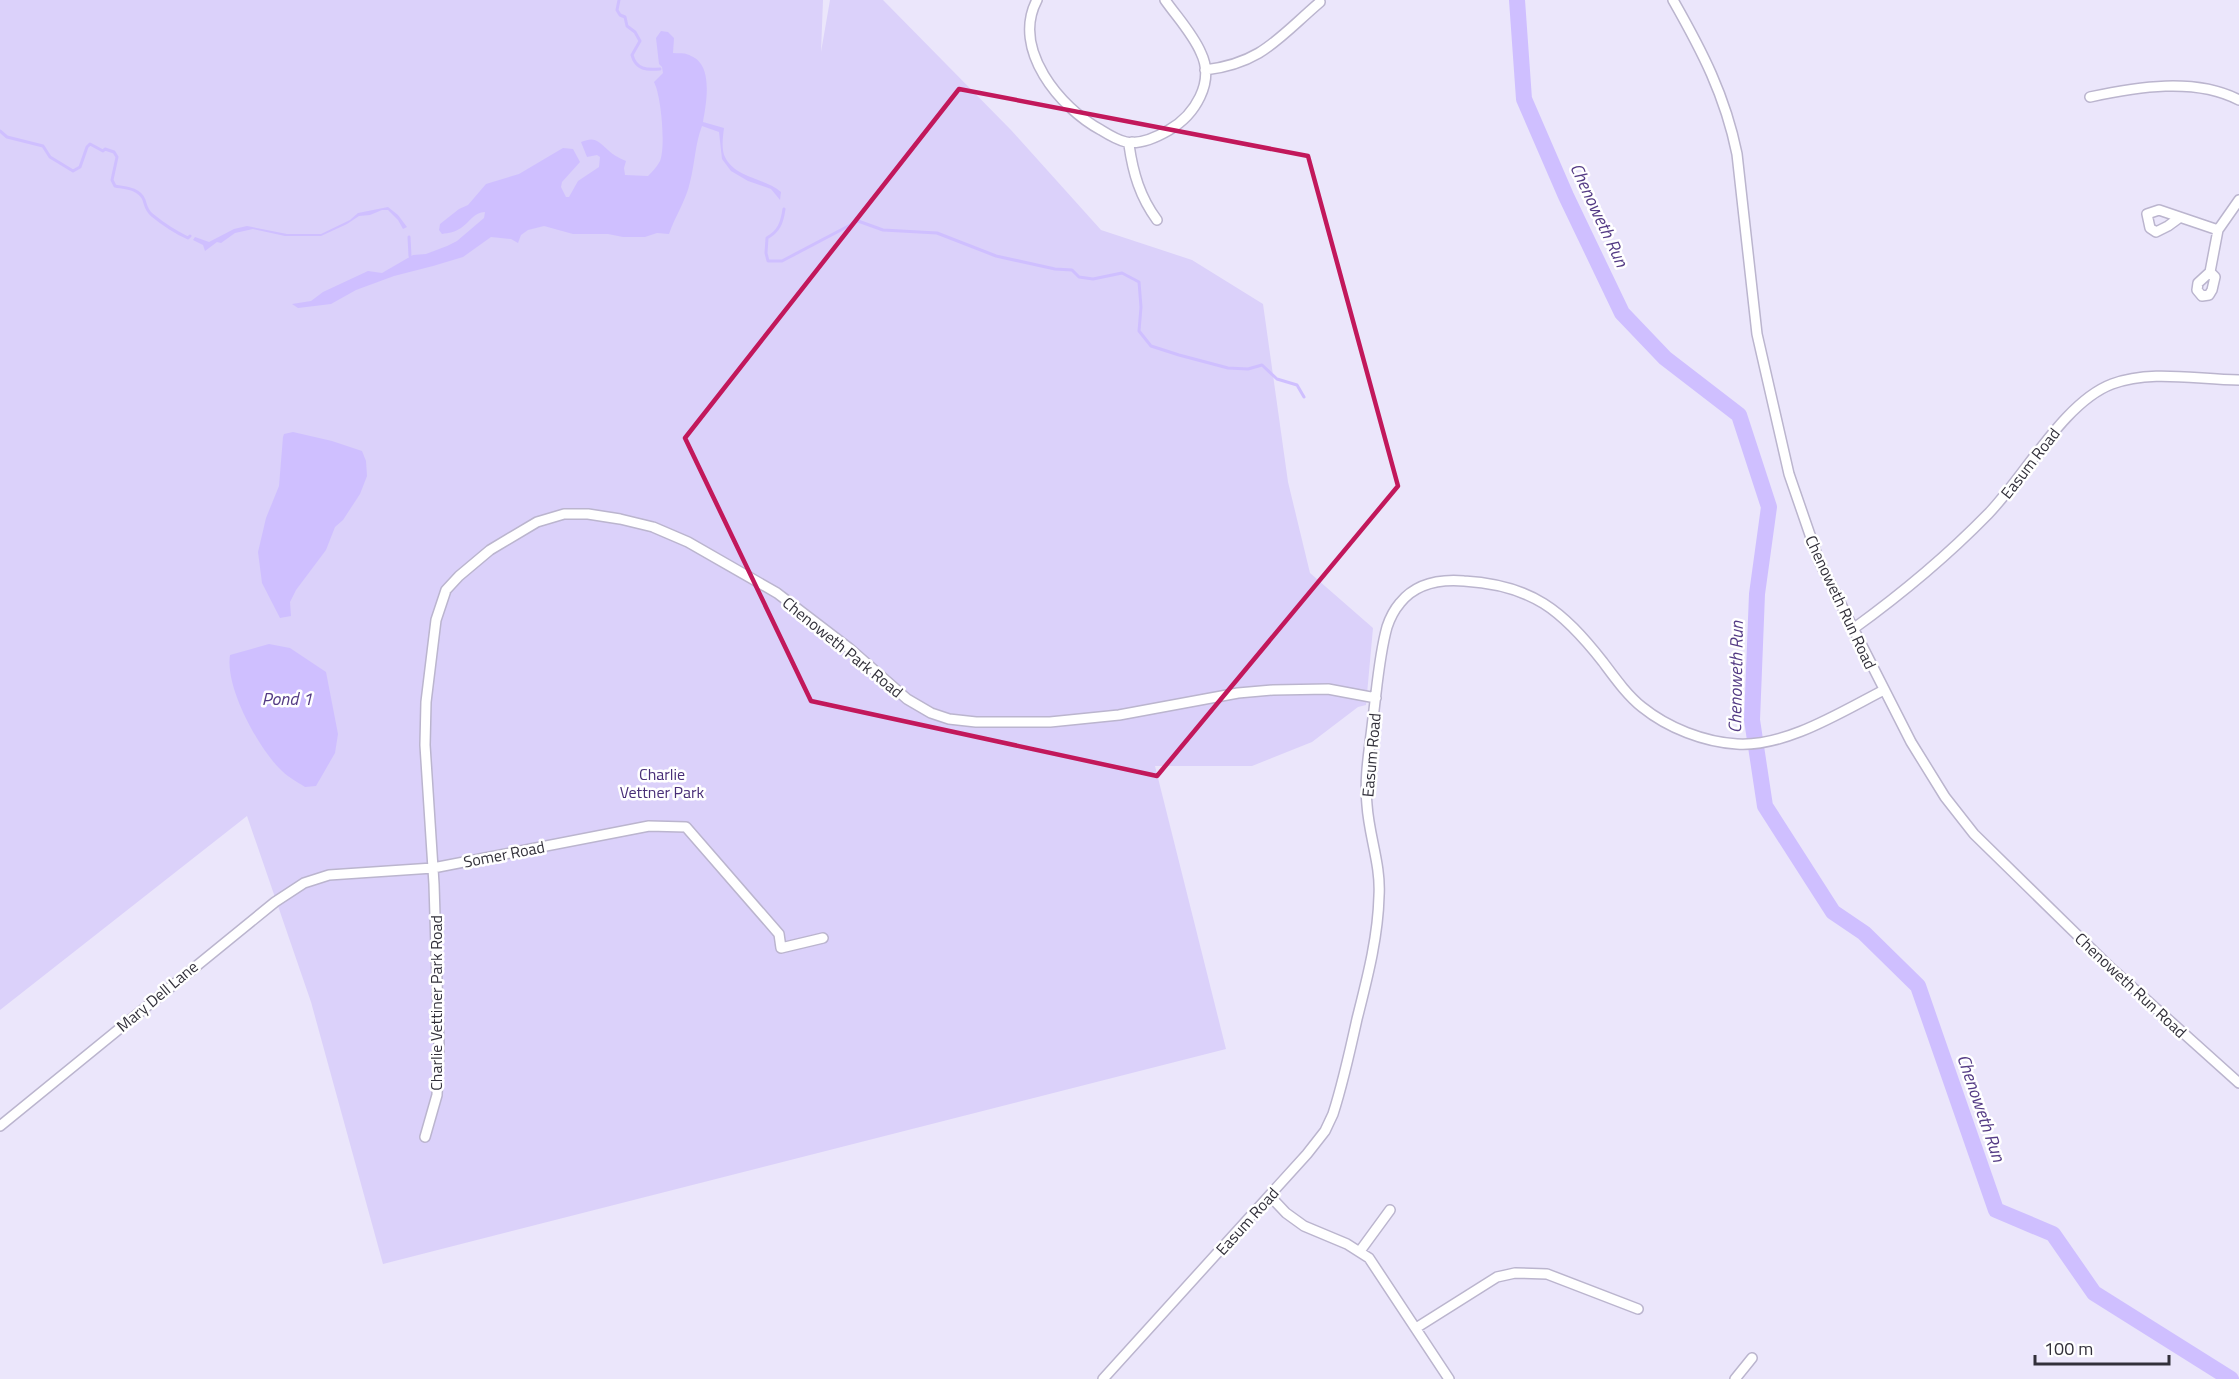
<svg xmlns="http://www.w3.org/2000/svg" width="2239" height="1379" viewBox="0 0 2239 1379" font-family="'Titillium Web',sans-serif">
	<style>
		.green { fill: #dbd1fa }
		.water { fill: #cfbfff }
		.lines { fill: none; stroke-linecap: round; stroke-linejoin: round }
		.stream { stroke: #cfbfff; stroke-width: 3 }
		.river { stroke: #cfbfff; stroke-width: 16 }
		.minor-casing { stroke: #bbb5ce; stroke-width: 12 }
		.minor { stroke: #fff; stroke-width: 9 }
		.marked { fill: none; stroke: #c2185b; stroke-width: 4.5; stroke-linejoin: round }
		.labels { text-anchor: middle; stroke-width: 5; stroke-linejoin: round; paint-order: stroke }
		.street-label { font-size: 16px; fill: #32303a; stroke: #fff }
		.park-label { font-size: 16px; fill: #482e77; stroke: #fff }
		.water-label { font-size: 18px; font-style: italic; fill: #543b85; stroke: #fff }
	</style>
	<rect width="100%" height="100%" fill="#ebe6fb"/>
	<path class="green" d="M0,0H823L821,52L830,0H883L1011,130L1101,230L1192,260L1263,304L1288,482L1310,573L1373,628L1366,705L1358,707L1312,742L1252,766H1155L1226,1049L383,1264L311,1002L247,816L0,1010Z"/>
	<path class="water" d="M661,31L668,32L674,38L673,53C680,54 684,52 691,56C714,65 706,104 703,122L724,128C723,136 721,149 725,157C735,178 765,178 781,192L780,200L771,189L748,181L731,171L722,159L719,132L702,126C695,144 695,163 690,182C686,201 675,216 669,234L657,233L645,237H623L608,234H573L544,226L528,230L521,235L518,243L511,239L491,237L463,257L433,266L394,276L356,290L331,304L298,308L292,304L311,301L323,292L368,271L382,273L413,255L426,254L447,246L457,241L484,218L485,212C474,212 470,222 461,228C455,232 449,233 442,234L439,230L440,224L459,209L468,205L486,184L519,174L563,148L573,149L580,162L562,182L561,187L566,197H569L578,181L599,167L600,157L597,155L587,157L581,142C595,136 598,141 608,150C613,155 619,158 626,161L624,168L625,175L648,176C652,172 657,167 660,161C666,146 661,95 654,82L663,73L662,67L659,64L656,38Z
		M388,207L398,215L407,227L403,229L398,220L388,210H382L370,215L359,216L347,224L321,236H285L253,229L235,233L221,243L217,242L205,251L203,245L193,240L195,237L209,242L234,229L247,226L287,234H321L350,220L358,213Z
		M293,432L332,441L362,451L366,461L367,476L360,494L343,520L335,527L326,550L296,590L290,602L291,616L280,618L262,583L258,552L266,518L279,486L283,437L284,434Z
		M269,644L290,648L326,672L338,734L335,753L316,786L305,787C296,781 286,776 279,768C257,745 225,687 230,655Z"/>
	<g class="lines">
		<path class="stream" d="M619,0L617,10L620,15L625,17L627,26L635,32L640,41L632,55C636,70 647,70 660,69
			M0,131L7,137L43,146L50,157L73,171L80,167L87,147L90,144L103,151L105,149L114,152L117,157L112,180L115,186C125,188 139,188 144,200C146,206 146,210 152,215C163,224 175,232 188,238L190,236
			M784,209C782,223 779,231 767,238L766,253L768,261H782L858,221L883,230L937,233L996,256L1055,269L1072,270L1079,277L1093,279L1122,273L1139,282L1141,307L1139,331L1151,346L1179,355L1228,368L1248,369L1262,365L1277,379L1297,385L1304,397
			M409,237L410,256"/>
		<path class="river" d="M1517,0L1524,99L1566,196L1622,313L1665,358L1739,415L1769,507L1757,594L1752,720L1765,806L1833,912L1864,933L1918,986L1996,1210L2053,1234L2094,1293L2231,1379"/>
		<defs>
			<path id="minor" d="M1037,0C1011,49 1060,108 1101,130C1109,135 1117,140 1126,142C1141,145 1157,137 1169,130C1195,115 1215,82 1201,53C1193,34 1177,17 1165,0
				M1673,0C1702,51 1725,95 1737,154L1757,334L1789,474L1819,561L1911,742L1945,797L1974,834L2112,969L2239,1083
				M1205,70C1262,63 1278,38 1320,2
				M2090,97C2136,87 2195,77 2239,100
				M1132,142L1129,145C1133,173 1140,197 1157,220
				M2179,218L2168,226L2156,232L2150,228L2147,214L2159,210L2218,230
				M2210,272L2198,283L2197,290L2202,296L2209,295L2212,290L2215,277L2210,272L2218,230L2239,200
				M1853,629C1900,595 1947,556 1988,514C2025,476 2064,402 2112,384C2152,369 2198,380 2239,380
				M0,1126L275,902L304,883L329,875L433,868L649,826L686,827L779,934L781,948L823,938
				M425,1137L437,1095L439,1045L434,884L425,745L426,702L436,620L446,590L459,576L490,550L537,522L564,514H588L620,519L653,527L688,542L777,593L849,648L907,699L931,713L949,719L976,722H1050L1119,715L1238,693L1273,690L1328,689L1376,698
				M1270,1196L1286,1213L1304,1226L1347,1244L1369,1258L1449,1379
				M1360,1251L1390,1210
				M1416,1328L1497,1277L1515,1273L1547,1274L1638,1309
				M1103,1379L1307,1154L1325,1131L1333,1114C1343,1083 1350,1051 1357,1019C1367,979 1378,938 1379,896C1381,865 1369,836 1367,805C1364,776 1370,747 1373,718C1377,688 1379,656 1387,627C1390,618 1394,610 1400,603C1416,583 1440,579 1464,581C1532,585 1562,610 1603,662C1615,678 1627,695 1642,707C1668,728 1704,742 1737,744C1786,747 1841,712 1884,690
				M1735,1379L1752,1358"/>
		</defs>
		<use href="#minor" class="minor-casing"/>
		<use href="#minor" class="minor"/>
	</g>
	<path class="marked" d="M959,89L1308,156L1398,486L1157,776L811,701L685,438Z"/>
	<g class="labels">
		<g class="street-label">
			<text transform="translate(2030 463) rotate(-52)" y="6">Easum Road</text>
			<text transform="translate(1841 602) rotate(65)" y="6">Chenoweth Run Road</text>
			<text transform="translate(843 647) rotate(39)" y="6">Chenoweth Park Road</text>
			<text transform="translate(1371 755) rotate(-85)" y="6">Easum Road</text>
			<text transform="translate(504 854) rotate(-11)" y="6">Somer Road</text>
			<text transform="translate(2131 985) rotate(43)" y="6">Chenoweth Run Road</text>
			<text transform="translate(157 996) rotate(-40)" y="6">Mary Dell Lane</text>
			<text transform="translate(436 1003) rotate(-90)" y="6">Charlie Vettiner Park Road</text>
			<text transform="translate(1247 1221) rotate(-48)" y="6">Easum Road</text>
		</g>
		<g class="park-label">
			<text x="662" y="780">Charlie<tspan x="662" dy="18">Vettner Park</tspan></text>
		</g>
		<g class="water-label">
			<text transform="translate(1599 215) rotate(65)" y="6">Chenoweth Run</text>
			<text transform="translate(1736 677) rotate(-89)" y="6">Chenoweth Run</text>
			<text x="287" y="705">Pond 1</text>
			<text transform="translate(1981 1108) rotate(71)" y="6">Chenoweth Run</text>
		</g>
	</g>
	<path d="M2035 1355v9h134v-9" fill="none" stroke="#32303a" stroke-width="3"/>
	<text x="2044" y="1355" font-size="18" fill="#32303a" stroke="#ffffff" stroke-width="4.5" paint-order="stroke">100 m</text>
</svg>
